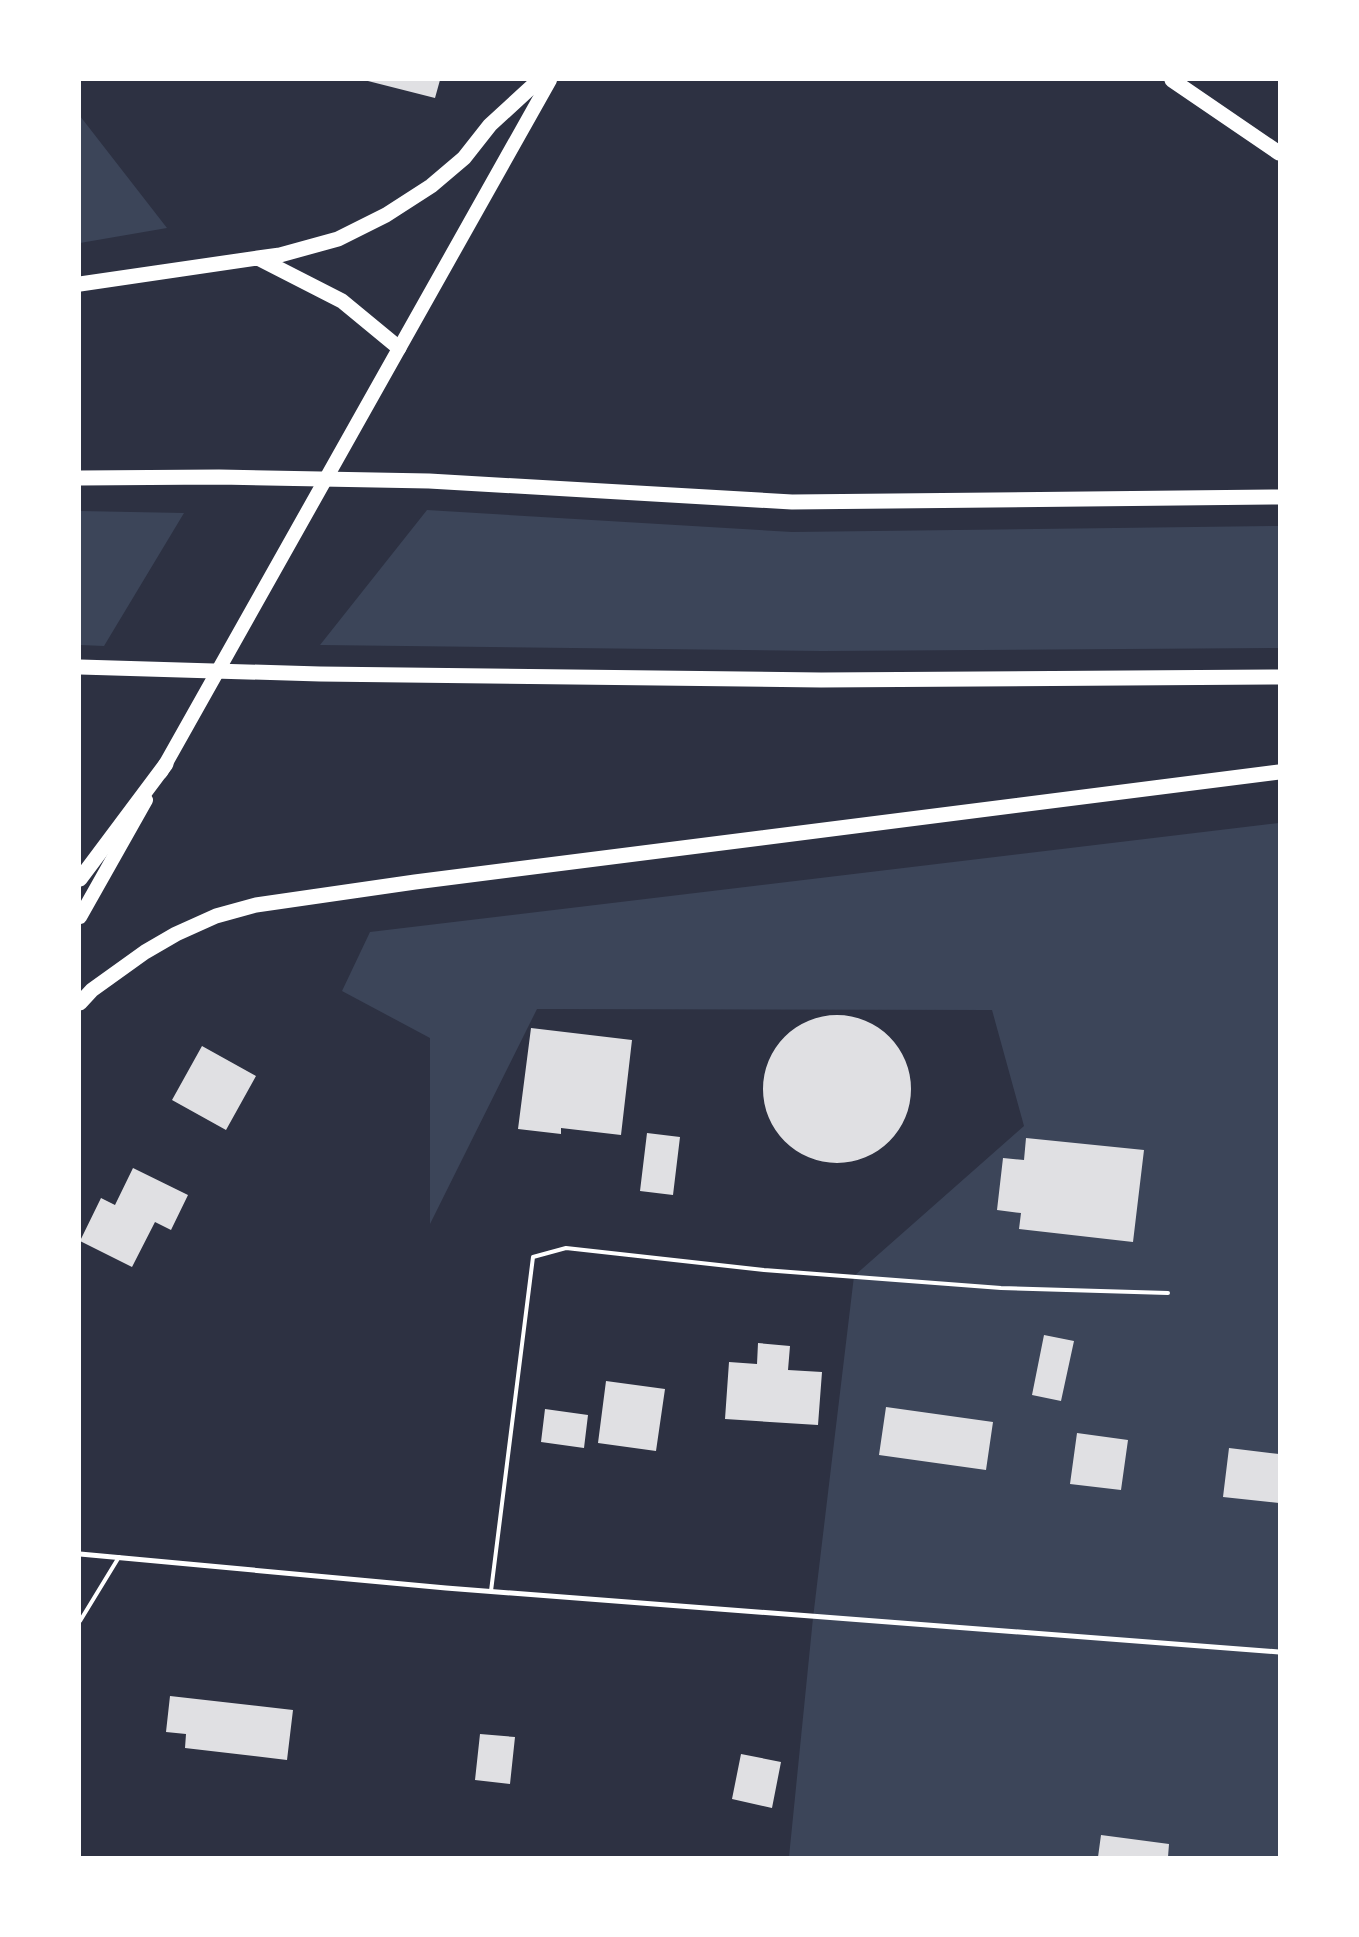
<svg xmlns="http://www.w3.org/2000/svg" width="1359" height="1937" viewBox="0 0 1359 1937" font-family="Inter,sans-serif">
	<style>
		.green { fill: #3c4559 }
		.building { fill: #e0e0e3 }
		.lines { fill: none; stroke-linecap: round; stroke-linejoin: round }
		.service { stroke: #fff; stroke-width: 4 }
		.minor { stroke: #fff; stroke-width: 5 }
		.trunk { stroke: #fff; stroke-width: 14 }
		.motorway { stroke: #fff; stroke-width: 15 }
	</style>
	<rect width="100%" height="100%" fill="#2d3142"/>
	<path class="green" d="M80,116L167,228L80,243Z
		M427,510L792,532L1279,526V648L822,651L320,645Z
		M80,511L184,513L104,646L80,645Z
		M1279,823V1857H789L813,1618L854,1276L1024,1126L992,1010L537,1009L430,1224V1038L342,991L370,932Z"/>
	<path class="building" d="M364,80H440L435,98Z
		M763 1089a74 74 0 1 1 148 0a74 74 0 1 1-148 0Z
		M531,1028L632,1040L621,1135L561,1128V1134L518,1129Z
		M202,1046L256,1076L226,1130L172,1100Z
		M647,1133L680,1137L673,1195L640,1191Z
		M1026,1138L1144,1150L1133,1242L1019,1229L1021,1213L997,1210L1003,1158L1024,1160Z
		M133,1168L188,1195L171,1230L155,1222L132,1267L80,1241L101,1198L115,1205Z
		M1044,1335L1074,1341L1061,1401L1032,1395Z
		M758,1343L790,1346L788,1370L822,1372L818,1425L725,1419L729,1362L757,1364Z
		M606,1381L665,1389L656,1451L598,1443Z
		M886,1407L993,1422L986,1470L879,1455Z
		M545,1409L588,1415L584,1448L541,1442Z
		M1077,1433L1128,1440L1121,1490L1070,1484Z
		M1229,1448L1279,1454V1503L1223,1497Z
		M170,1696L293,1710L287,1760L185,1748L186,1734L166,1732Z
		M480,1734L515,1737L510,1784L475,1780Z
		M741,1754L781,1762L772,1808L732,1799Z
		M1101,1835L1169,1844L1168,1857H1098Z"/>
	<g class="lines">
		<path class="service" d="M491,1591L533,1257L566,1248L764,1270L1001,1288L1168,1293
			M80,1621L119,1557"/>
		<path class="minor" d="M80,1554L446,1588L1279,1652"/>
		<path class="trunk" d="M161,772L550,80
			M80,917L146,800"/>
		<path class="motorway" d="M1172,80L1279,153
			M258,258L280,255L338,239L386,215L431,186L464,158L490,125L539,80
			M80,284L258,258L342,301L399,348
			M80,478L219,477L429,481L792,502L1279,497
			M80,667L320,674L821,680L1279,677
			M80,879L166,764
			M80,1003L92,990L145,952L176,934L216,916L256,905L415,882L1279,772"/>
	</g>
	<rect width="1359" height="1937" fill="none" stroke="#ffffff" stroke-width="162"/>
</svg>
